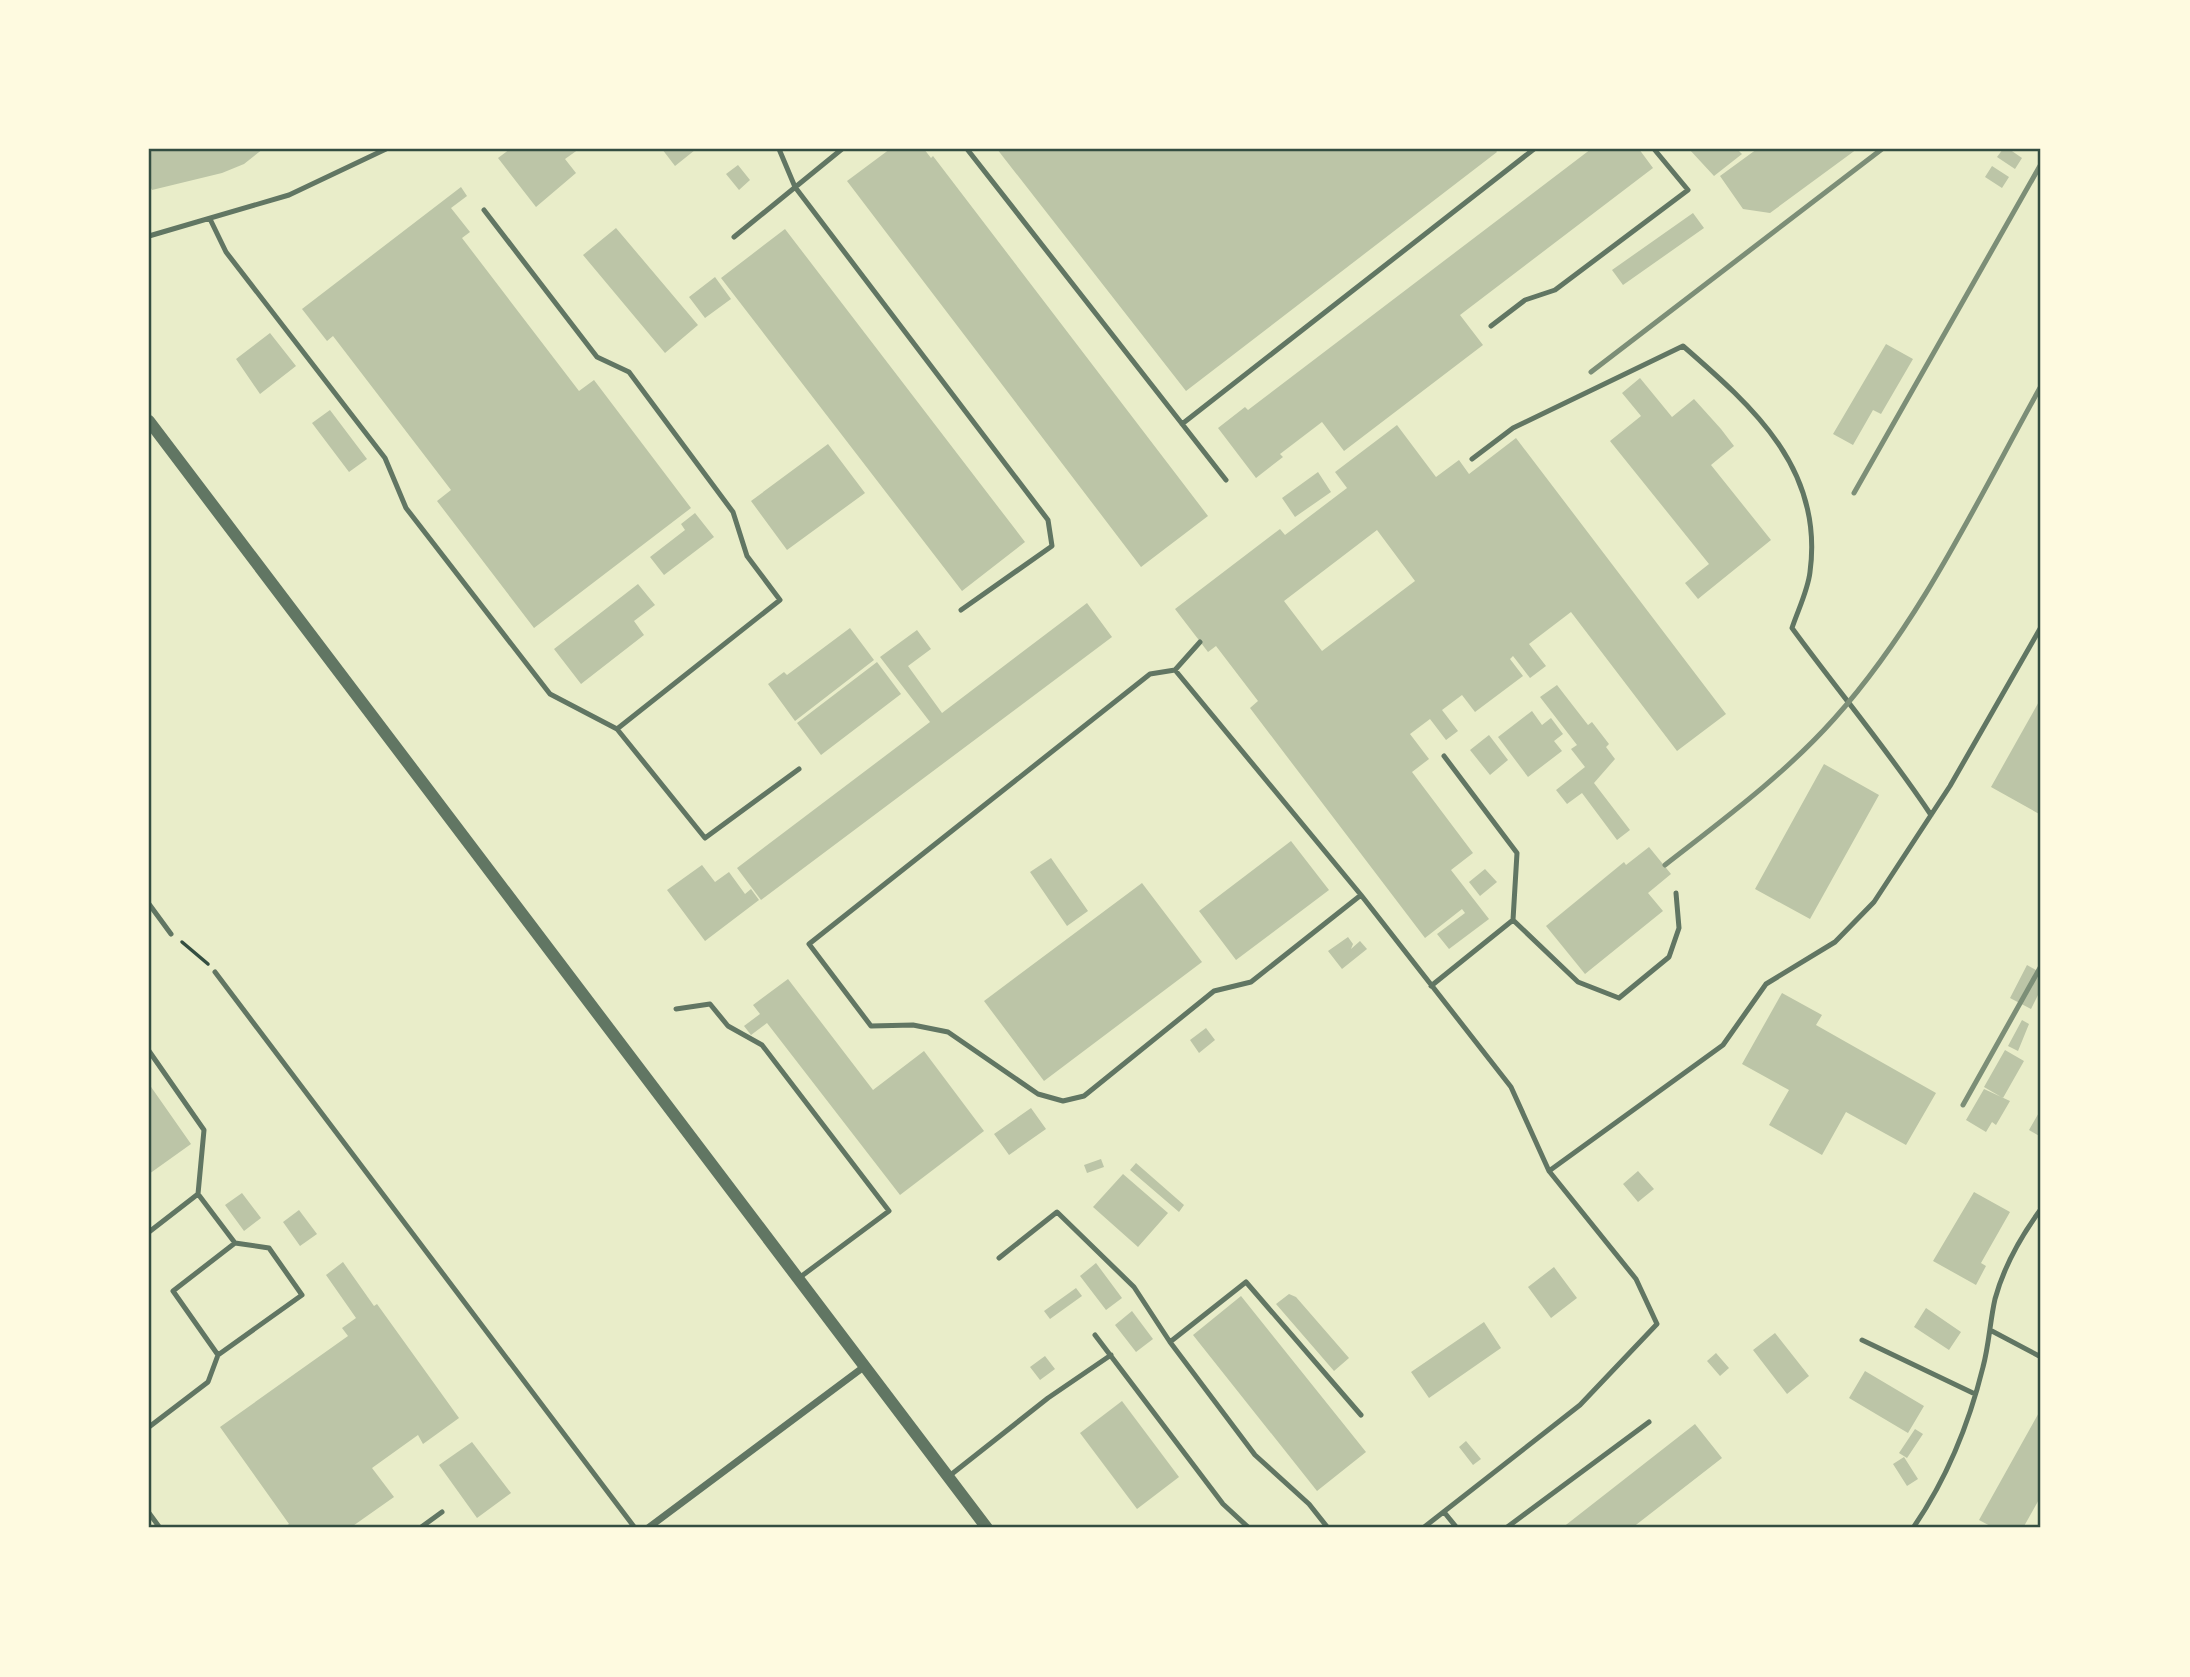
<svg xmlns="http://www.w3.org/2000/svg" width="2190" height="1677" viewBox="0 0 2190 1677" font-family="Helvetica,sans-serif">
	<style>
		.building { fill: #bcc5a7; fill-rule: evenodd }
		.lines { fill: none; stroke-linecap: round; stroke-linejoin: round }
		.path { stroke: #344e41; stroke-width: 3.5 }
		.service { stroke: #617663; stroke-width: 5 }
		.minor { stroke: #617663; stroke-width: 7 }
		.tertiary { stroke: #617663; stroke-width: 12 }
		.rail { stroke: #7c8e77; stroke-width: 5 }
		.neatline { fill: none; stroke: #344e41; stroke-width: 2.5 }
	</style>
	<rect width="100%" height="100%" fill="#e9edc9"/>
	<path class="building" d="M150,149H263L244,164L222,173L152,190L149,184Z
		M510,149H579L565,159L576,173L536,207L498,158Z
		M662,149H694L695,150L675,166Z
		M890,149H924L931,158L933,156L1208,516L1141,567L847,181Z
		M997,149H1495L1497,152L1186,391Z
		M1591,149H1639L1653,168L1460,315L1483,345L1344,451L1322,422L1280,454L1283,457L1256,478L1218,428L1245,407L1248,410Z
		M1689,149H1737L1742,154L1714,176Z
		M1757,149H1857L1770,213L1743,209L1720,176Z
		M2003,149H2009L2022,158L2015,169L1997,157Z
		M738,165L750,180L739,190L726,174Z
		M1992,166L2009,177L2002,188L1985,177Z
		M461,187L467,196L451,208L470,232L462,238L579,391L594,380L691,508L534,628L437,501L451,490L333,336L327,341L302,309Z
		M1693,213L1704,228L1623,285L1612,270Z
		M616,228L698,325L665,353L583,255Z
		M785,229L1025,542L962,591L721,278Z
		M715,277L731,299L705,318L689,297Z
		M270,333L296,366L260,394L236,359Z
		M1886,344L1913,359L1881,414L1873,410L1853,445L1833,434Z
		M1640,378L1672,417L1694,399L1721,429L1734,446L1711,465L1771,540L1698,599L1685,583L1709,564L1610,441L1641,416L1622,393Z
		M330,410L367,459L349,472L312,423Z
		M1397,425L1436,477L1459,460L1469,474L1516,438L1726,714L1677,751L1571,612L1529,644L1546,666L1530,678L1513,656L1510,659L1523,676L1475,712L1462,695L1442,710L1458,731L1446,740L1430,719L1410,734L1429,759L1412,772L1473,853L1451,870L1489,919L1449,949L1437,934L1465,913L1462,909L1425,938L1250,708L1258,701L1216,646L1208,652L1175,609L1280,529L1285,535L1347,488L1335,472ZM1377,530L1415,581L1322,651L1284,601Z
		M828,444L865,493L787,550L751,501Z
		M1318,472L1331,492L1295,517L1282,498Z
		M695,513L714,537L664,575L650,557L685,530L681,524Z
		M638,584L655,605L634,621L644,635L581,684L554,649Z
		M1087,603L1112,637L761,900L737,868L930,722L880,657L917,630L931,649L908,666L942,713Z
		M850,628L874,660L795,721L768,684L784,672L787,675Z
		M877,662L901,694L821,755L797,723Z
		M1557,685L1588,725L1592,722L1609,744L1606,747L1615,759L1594,783L1630,830L1617,840L1582,793L1567,804L1556,790L1585,767L1571,749L1577,745L1540,697Z
		M2041,698V815L1991,787Z
		M1532,711L1542,725L1551,718L1563,734L1554,741L1562,751L1528,777L1498,737Z
		M1489,735L1508,760L1490,775L1470,750Z
		M1824,764L1879,795L1810,919L1755,889Z
		M1291,841L1329,890L1236,960L1199,911Z
		M1649,847L1671,874L1648,893L1663,911L1585,974L1546,926L1624,862L1626,865Z
		M1051,858L1088,911L1067,926L1030,872Z
		M702,865L715,882L729,872L745,894L751,889L759,900L705,941L667,890Z
		M1485,869L1497,882L1480,896L1469,882Z
		M1142,883L1202,962L1044,1081L984,1001Z
		M1348,937L1353,944L1351,949L1360,941L1367,949L1342,969L1328,951Z
		M2027,965L2041,973V989L2031,1009L2010,998Z
		M788,979L873,1090L924,1051L984,1131L900,1195L767,1023L751,1035L744,1026L760,1014L753,1005Z
		M1782,993L1822,1015L1816,1025L1936,1093L1906,1145L1846,1112L1822,1155L1769,1125L1789,1090L1742,1064Z
		M2022,1020L2029,1024L2018,1051L2008,1046Z
		M1206,1028L1215,1040L1199,1053L1190,1040Z
		M2005,1050L2024,1061L2003,1098L1984,1087Z
		M149,1084L191,1144L149,1174Z
		M1984,1089L2010,1101L1996,1125L1992,1122L1986,1132L1966,1120Z
		M1031,1108L1046,1129L1009,1155L994,1134Z
		M2041,1109V1137L2029,1130Z
		M1101,1159L1104,1167L1087,1173L1084,1165Z
		M1136,1163L1184,1205L1179,1212L1130,1170Z
		M1638,1171L1654,1189L1638,1202L1623,1184Z
		M1123,1174L1168,1213L1138,1247L1093,1207Z
		M1974,1192L2010,1212L1981,1263L1986,1266L1976,1285L1933,1261Z
		M242,1193L261,1218L244,1231L225,1205Z
		M299,1210L317,1234L300,1246L283,1222Z
		M343,1262L374,1306L377,1304L459,1418L423,1444L418,1435L372,1468L394,1497L350,1528H283L289,1524L220,1427L348,1336L342,1328L356,1318L326,1275Z
		M1096,1263L1122,1298L1106,1310L1080,1276Z
		M1554,1267L1577,1298L1551,1318L1528,1287Z
		M1076,1288L1082,1296L1050,1319L1044,1311Z
		M1289,1294L1296,1297L1349,1358L1334,1371L1276,1304Z
		M1241,1296L1366,1452L1317,1491L1193,1335Z
		M1926,1308L1961,1332L1949,1350L1914,1327Z
		M1132,1311L1153,1339L1136,1352L1115,1325Z
		M1484,1322L1501,1348L1429,1398L1411,1372Z
		M1775,1333L1809,1376L1787,1394L1753,1350Z
		M1716,1353L1729,1368L1720,1376L1707,1361Z
		M1045,1356L1055,1369L1040,1380L1030,1367Z
		M1865,1371L1924,1406L1908,1433L1849,1398Z
		M1122,1401L1179,1477L1137,1509L1080,1433Z
		M2041,1409V1496L2023,1528H1994L1979,1520Z
		M1695,1424L1722,1458L1632,1528H1562Z
		M1915,1429L1923,1434L1907,1458L1899,1453Z
		M1466,1441L1481,1459L1473,1465L1459,1447Z
		M472,1442L511,1493L477,1518L439,1465Z
		M1904,1457L1918,1479L1907,1486L1893,1464Z"/>
	<g class="lines">
		<path class="path" d="M182,942L208,964"/>
		<path class="service" d="M779,149L795,187L1048,520L1052,546L961,610
			M967,149L1226,480
			M484,210L597,357L629,372L733,512L747,556L780,600L617,729
			M210,219L226,252L385,458L406,508L550,694L617,729L705,838L799,769
			M149,236L289,195L386,149
			M734,237L842,149
			M1491,326L1525,300L1555,290L1688,190L1654,149
			M1182,424L1534,149
			M1472,459L1513,428L1683,346C1753,407 1824,469 1810,572C1808,590 1798,610 1792,628C1838,691 1888,750 1931,815
			M1175,670L1200,642
			M1361,895L1251,982L1214,991L1084,1096L1063,1101L1038,1094L948,1032L913,1025L871,1026L809,944L1150,674L1175,670L1361,895L1511,1087L1549,1171L1636,1279L1657,1324L1580,1405L1423,1528
			M149,904L171,934
			M1513,920L1578,982L1619,998L1669,957L1679,928L1676,893
			M215,972L635,1528
			M1431,986L1513,920L1517,853L1444,756
			M676,1009L710,1004L728,1026L762,1045L889,1211L799,1278
			M149,1051L204,1130L198,1194L149,1232
			M1549,1171L1723,1045L1766,984L1835,942L1874,902L1950,786L2041,627
			M198,1194L235,1243L269,1248L302,1295L218,1355L173,1291L235,1243
			M999,1258L1057,1212L1134,1287L1170,1342
			M1990,1330L2041,1357
			M1095,1335L1223,1504L1249,1528
			M1862,1340L1975,1394
			M149,1427L208,1382L218,1355
			M948,1477L1048,1398L1111,1355
			M1444,1512L1457,1528
			M149,1513L160,1528
			M420,1528L442,1512
			M1328,1528L1309,1504L1255,1455L1170,1342L1246,1282L1361,1415
			M1506,1528L1649,1422
			M1913,1528C1946,1480 1969,1424 1983,1367C1989,1345 1990,1321 1995,1299C2004,1266 2021,1236 2041,1209"/>
		<path class="minor" d="M648,1528L865,1366"/>
		<path class="tertiary" d="M149,421L987,1528"/>
		<path class="rail" d="M1591,372L1882,149
			M1854,493L2041,164
			M1665,865C1724,819 1784,775 1834,719C1921,622 1978,499 2041,386
			M1963,1105L2041,966"/>
	</g>
	<rect width="2190" height="1677" fill="none" stroke="#fefae0" stroke-width="301"/>
	<rect x="150" y="150" width="1889" height="1376" class="neatline"/>
</svg>
